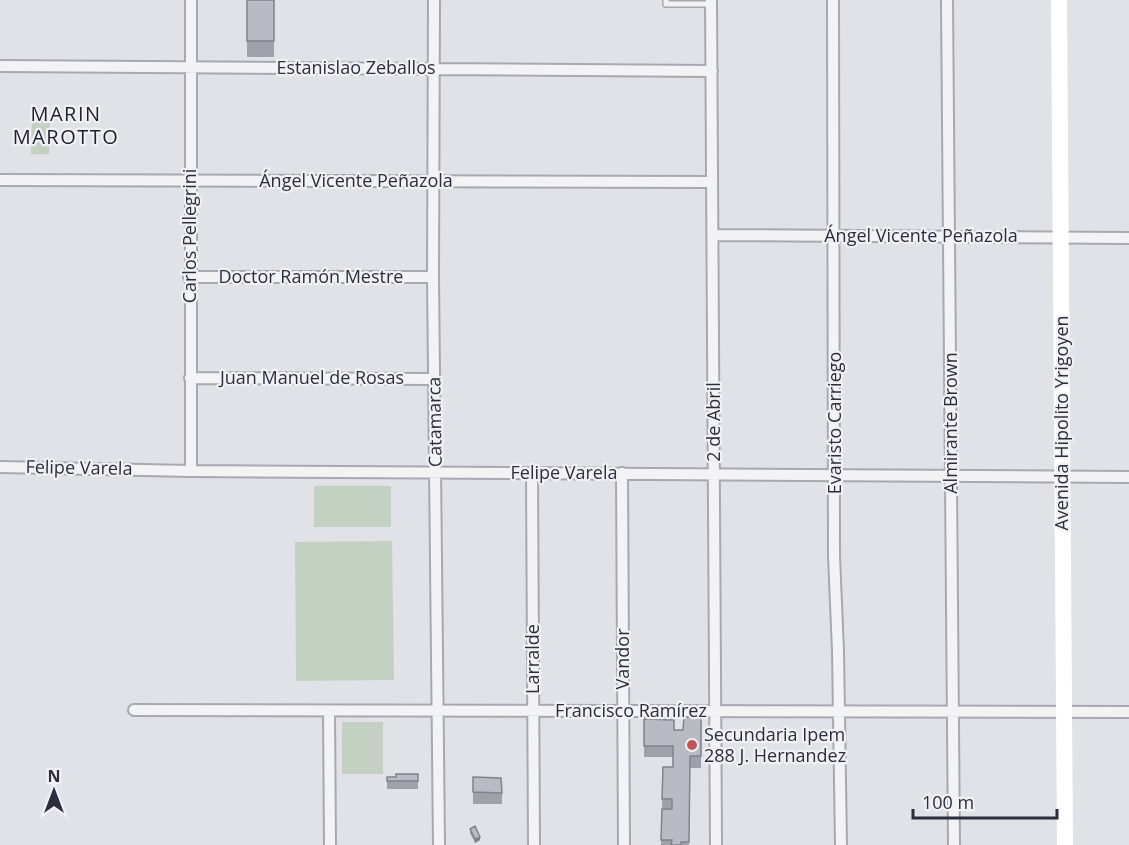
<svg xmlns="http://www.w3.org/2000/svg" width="1129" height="845" viewBox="0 0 1129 845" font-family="'Open Sans',sans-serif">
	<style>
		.green { fill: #c4d0c2 }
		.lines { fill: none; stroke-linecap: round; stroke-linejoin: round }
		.lane-casing { stroke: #a6a9b1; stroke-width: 8 }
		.street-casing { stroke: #a6a9b1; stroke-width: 14 }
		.lane { stroke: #f3f3f6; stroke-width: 5 }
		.street { stroke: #f3f3f6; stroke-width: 10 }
		.secondary { stroke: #fff; stroke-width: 16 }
		.wall { fill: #9ea1a9 }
		.shaded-wall { fill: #818389 }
		.building { fill: #b8bbc4; stroke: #818389; stroke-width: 1.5 }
		.poi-dot { fill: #be5457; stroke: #f0f1f5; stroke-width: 2 }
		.labels { text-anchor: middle; stroke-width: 4.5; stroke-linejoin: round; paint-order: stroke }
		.street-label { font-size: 18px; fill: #2b2f3d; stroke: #f0f1f5 }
		.poi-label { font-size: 18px; fill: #2b2f3d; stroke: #f0f1f5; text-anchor: start }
		.neighbourhood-label { font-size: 20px; letter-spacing: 1.5px; fill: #1d212e; stroke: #f0f1f5 }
	</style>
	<rect width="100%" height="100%" fill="#e0e2e7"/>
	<path class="green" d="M32,118H50L49,154H31Z
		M314,486H391V527H314Z
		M392,541L394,680L296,681L295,542Z
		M342,722H383V774H342Z"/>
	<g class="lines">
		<defs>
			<path id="lane" d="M666,0V4H711"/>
			<path id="street" d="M191,0V471
				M434,0L433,277L439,845
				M711,0L716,845
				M833,0L834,556L838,651L841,845
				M947,0L954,845
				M0,66L712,71
				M0,180L712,182
				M713,235L1129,238
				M189,277H433
				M190,378L434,379
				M0,467L191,471L1129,477
				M532,472L534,845
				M622,473L624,845
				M134,710L1129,712
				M329,711L330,845"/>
		</defs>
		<use href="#lane" class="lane-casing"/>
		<use href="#street" class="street-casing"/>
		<use href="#lane" class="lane"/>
		<use href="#street" class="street"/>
		<path class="secondary" d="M1059,0L1065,845"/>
	</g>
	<path class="wall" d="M247,0H274V57H247Z
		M701,717V768H690L689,845H661L663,767H673V757H644V719L674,730H683Z
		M418,774V789H387V777H396Z
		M473,777L502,793V804H473Z
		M470,829L480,840L475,843L470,833Z"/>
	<path class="shaded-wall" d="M480,837V840L475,843V839Z"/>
	<path class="building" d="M247,0H274V41H247Z
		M684,717H701V756H690L689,842H681V845H671L672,840H661L662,809H672V799H662L663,767H673V746H644V719L674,720V730H683Z
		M396,774H418V781H387V777H396Z
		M473,777L501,778L502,793L473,792Z
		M475,826L480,837L475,839L470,829Z"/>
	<circle class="poi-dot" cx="692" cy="745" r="6"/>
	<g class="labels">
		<g class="street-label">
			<text x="356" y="74">Estanislao Zeballos</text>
			<text x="356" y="187">Ángel Vicente Peñazola</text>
			<text transform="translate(190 236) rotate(-90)" y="6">Carlos Pellegrini</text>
			<text x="921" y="242">Ángel Vicente Peñazola</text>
			<text x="311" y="283">Doctor Ramón Mestre</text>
			<text x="312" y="384">Juan Manuel de Rosas</text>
			<text transform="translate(435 422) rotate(-91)" y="6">Catamarca</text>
			<text transform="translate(714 422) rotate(-90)" y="6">2 de Abril</text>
			<text transform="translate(835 423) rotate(-90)" y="6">Evaristo Carriego</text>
			<text transform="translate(951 423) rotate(-90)" y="6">Almirante Brown</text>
			<text transform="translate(1062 423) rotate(-90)" y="6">Avenida Hipolito Yrigoyen</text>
			<text transform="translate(79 468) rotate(1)" y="6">Felipe Varela</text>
			<text x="564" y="479">Felipe Varela</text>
			<text transform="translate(533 659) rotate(-90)" y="6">Larralde</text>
			<text transform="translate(623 659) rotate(-90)" y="6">Vandor</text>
			<text x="631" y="717">Francisco Ramírez</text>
		</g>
		<g class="poi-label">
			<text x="704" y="741">Secundaria Ipem<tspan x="704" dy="21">288 J. Hernandez</tspan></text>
		</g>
		<g class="neighbourhood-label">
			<text x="66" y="121">MARIN<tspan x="66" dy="23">MAROTTO</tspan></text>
		</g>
	</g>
	<g transform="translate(54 791)" stroke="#f0f1f5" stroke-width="4.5" paint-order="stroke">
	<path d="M0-4.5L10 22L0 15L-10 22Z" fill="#2b2f3d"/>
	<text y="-9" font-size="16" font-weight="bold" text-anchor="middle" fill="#2b2f3d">N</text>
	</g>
	<path d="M913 809v9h144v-9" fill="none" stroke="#2b2f3d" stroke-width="3"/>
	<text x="922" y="809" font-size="18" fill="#2b2f3d" stroke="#f0f1f5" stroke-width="4.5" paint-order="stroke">100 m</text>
</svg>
